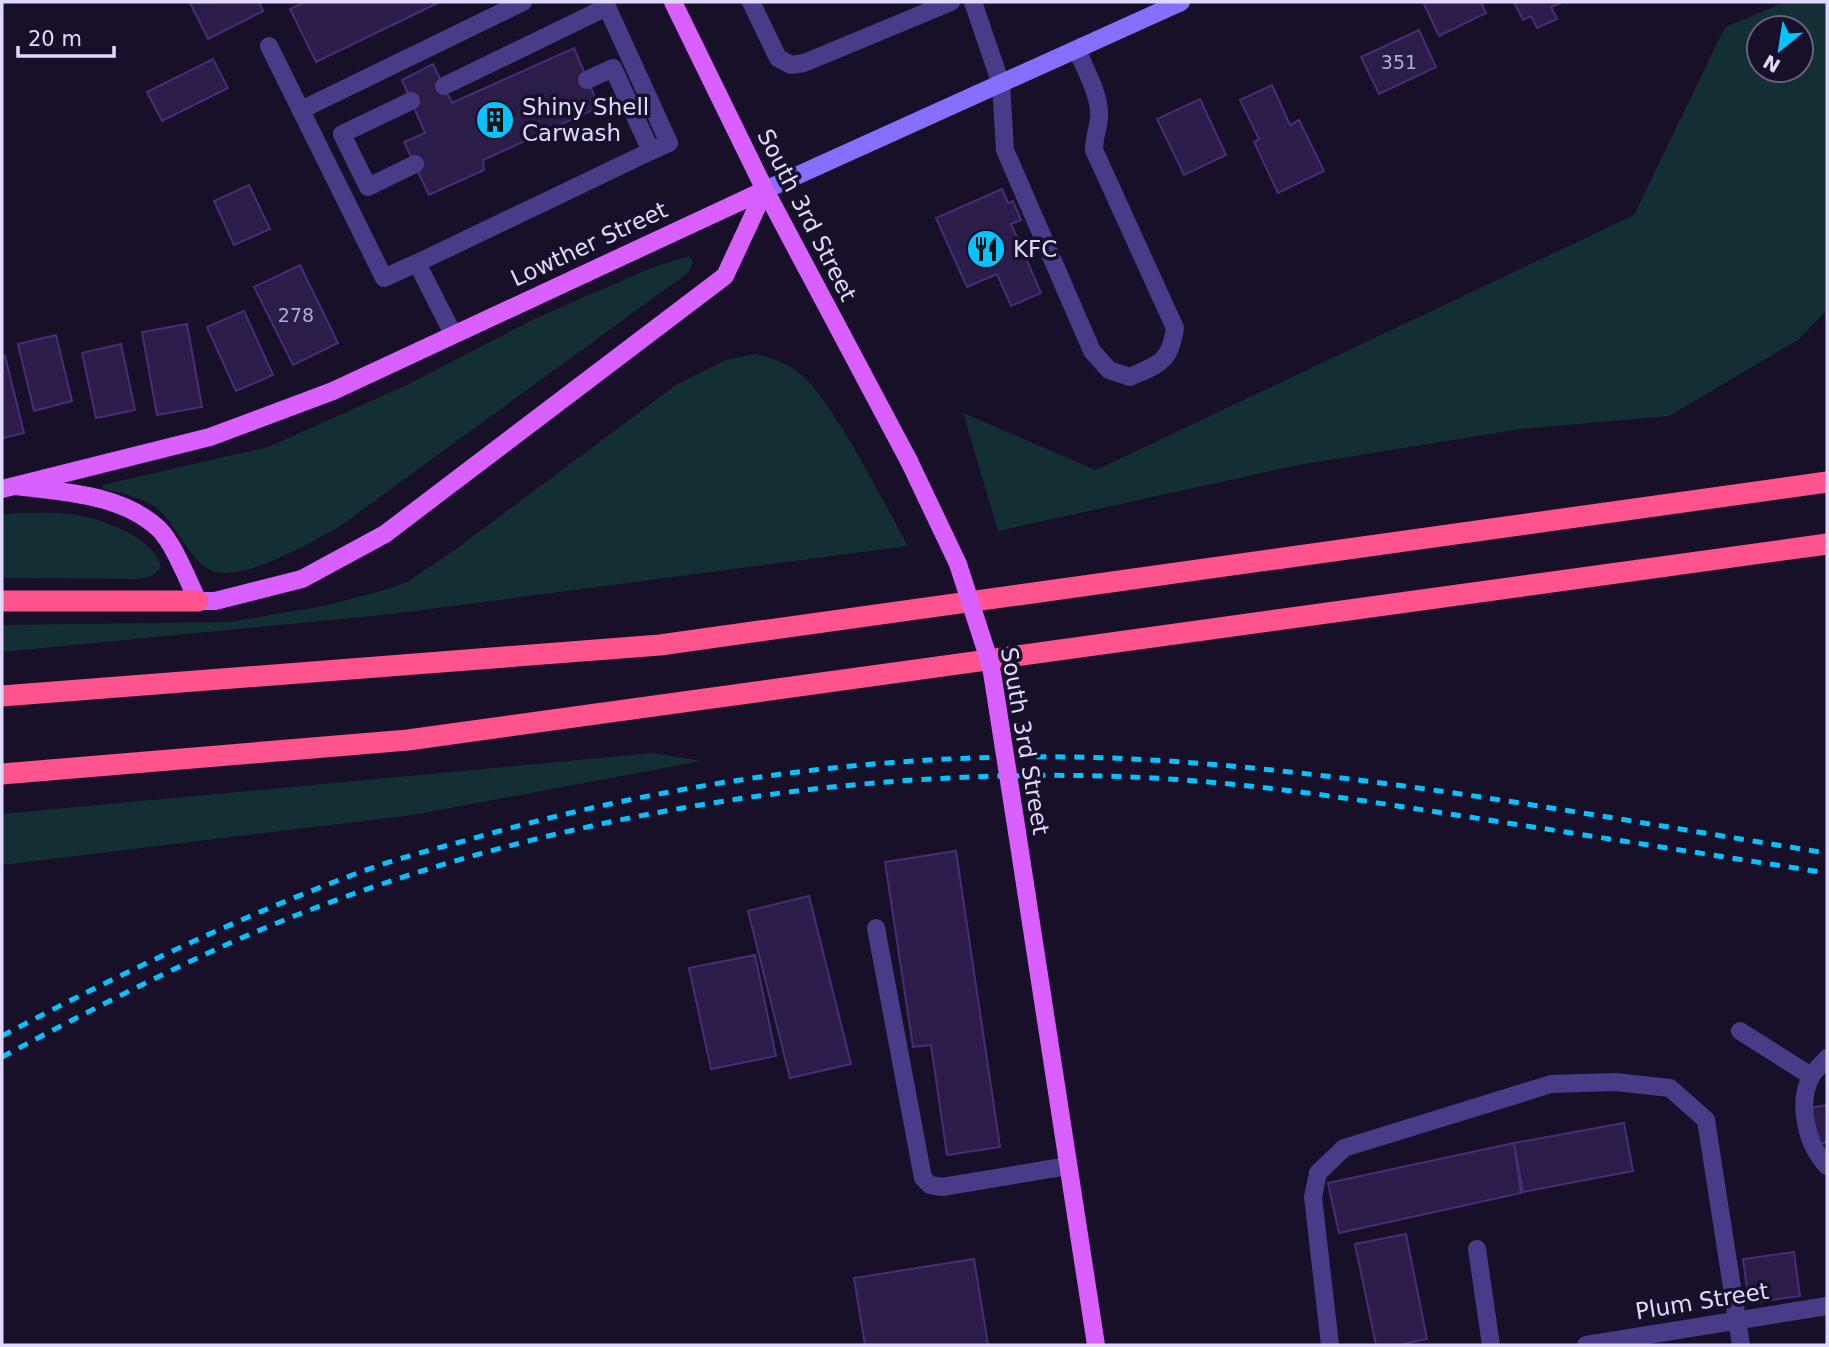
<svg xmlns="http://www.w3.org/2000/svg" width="1829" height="1347" viewBox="0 0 1829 1347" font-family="'DejaVu Sans',sans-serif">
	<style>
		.green { fill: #132f33; fill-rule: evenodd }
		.building { fill: #2b1c4a; stroke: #462e76; stroke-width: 2 }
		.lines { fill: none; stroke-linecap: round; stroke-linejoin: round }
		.service { stroke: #483b88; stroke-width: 18 }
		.minor { stroke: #483b88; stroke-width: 18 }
		.secondary { stroke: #866fff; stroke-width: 18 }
		.primary { stroke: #d95fff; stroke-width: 18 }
		.motorway { stroke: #ff538d; stroke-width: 21 }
		.rail { stroke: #04c3ff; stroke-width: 5; stroke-dasharray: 10 9; stroke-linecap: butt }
		.primary-bridge { stroke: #d95fff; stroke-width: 18 }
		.labels { text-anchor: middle; stroke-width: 7; stroke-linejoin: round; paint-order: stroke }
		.number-label { font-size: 19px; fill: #b4a9d2 }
		.poi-label { font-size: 23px; fill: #e1d8ff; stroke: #181029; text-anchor: start }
		.street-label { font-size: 23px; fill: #e1d8ff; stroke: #181029 }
	</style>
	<rect width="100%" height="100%" fill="#181029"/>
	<path class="green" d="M1786,2H1827V310L1798,340L1669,416L1521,429L1298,465L998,531L963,413L1096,470L1634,215L1725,27ZM1759,28H1801V70H1759Z
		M689,256L693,262L689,272L336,529C305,545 262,571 227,573C191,575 180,524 154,506C140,497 120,493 103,489L102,485L268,447L407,385L534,319L651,268Z
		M755,354C770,358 783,361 795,370C829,391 885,506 908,546L392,614L2,652V625L229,622L324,606L381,591L407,582L456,549L676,385L726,360Z
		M14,513C32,513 52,512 70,514C97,517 157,537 161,568L152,576L136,579L2,578V515Z
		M653,753L701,761L413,815L2,865V814Z"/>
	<path class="building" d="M259,2L263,11L208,39L190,3Z
		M305,2H440L316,62L290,9Z
		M1423,2H1481L1486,13L1439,36Z
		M1514,2H1563L1551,7L1557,19L1537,28L1531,16L1523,20Z
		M1419,30L1436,67L1379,94L1361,57Z
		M574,48L599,107L483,160L484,170L429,195L404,142L425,133L402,80L433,64L452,103Z
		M213,59L228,88L162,121L147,92Z
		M1272,85L1290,125L1299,120L1324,171L1278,193L1254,142L1259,139L1240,100Z
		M1200,99L1226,155L1184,175L1157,119Z
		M249,185L270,229L234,245L214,201Z
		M1002,189L1008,203L1013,201L1021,220L1011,224L1041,293L1011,306L997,274L967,287L936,218Z
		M300,265L338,343L293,365L254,287Z
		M244,311L273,375L236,391L207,327Z
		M187,324L202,407L157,415L142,332Z
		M56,335L72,401L34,411L18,344Z
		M121,344L135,410L96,418L82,353Z
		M5,356L24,433L2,438V357Z
		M956,851L1000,1147L947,1155L931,1045L913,1047L885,862Z
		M809,896L851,1064L790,1078L748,911Z
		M755,955L776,1056L711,1069L689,968Z
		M1827,1105V1142L1818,1144L1811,1108Z
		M1624,1123L1633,1171L1523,1192L1514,1143Z
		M1514,1143L1521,1193L1339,1233L1328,1183Z
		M1406,1234L1427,1339L1398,1345H1376L1355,1244Z
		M1794,1252L1800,1296L1749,1303L1743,1259Z
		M974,1259L988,1345H865L854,1278Z"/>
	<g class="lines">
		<path class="service" d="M751,2L778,58L791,65L804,63L951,2
			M973,2L1001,84L1005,150L1092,351L1109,370L1130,377C1159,364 1170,363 1175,328L1094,150C1094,138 1098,129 1099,118C1101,97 1085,69 1077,50
			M269,46L384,278L417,263L453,334
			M444,86L607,7L669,143L651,151L613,68L587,80
			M411,101L342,134L368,187L415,164
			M301,110L523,2
			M417,263L651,151
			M876,928L923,1178L930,1185L942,1187L1068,1166
			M1740,1031L1811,1076
			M1827,1058C1823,1063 1816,1069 1812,1075C1796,1103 1807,1145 1827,1166
			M1330,1345L1313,1197L1318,1173L1344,1148L1551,1084L1615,1082L1670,1088L1706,1120"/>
		<path class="minor" d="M1706,1120L1741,1345
			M1477,1249L1491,1345
			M1586,1345L1827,1306"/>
		<path class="secondary" d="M765,190L1181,2"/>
		<path class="primary" d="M673,2L765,190L909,461
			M16,486C63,492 122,494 159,529C174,544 188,581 198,601H215L302,579L385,534L725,276L765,190
			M2,489L210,437L333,391L765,190
			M1017,832L1096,1345"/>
		<path class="motorway" d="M2,601H198
			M2,696L660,645L1827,482
			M2,774L408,740L1827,544"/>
		<path class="rail" d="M2,1036C119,974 239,917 363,871C398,858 435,849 471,839C700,773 944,744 1182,762C1398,778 1613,819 1827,853
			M2,1057C77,1017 153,978 230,943C509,819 850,762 1153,778C1264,784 1372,802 1482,819C1597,837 1712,855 1827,873"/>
		<path class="primary-bridge" d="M909,461L958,564L991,666L1017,832"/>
	</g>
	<defs>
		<symbol id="building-disc" viewBox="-11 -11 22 22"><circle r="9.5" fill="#04c3ff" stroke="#181029"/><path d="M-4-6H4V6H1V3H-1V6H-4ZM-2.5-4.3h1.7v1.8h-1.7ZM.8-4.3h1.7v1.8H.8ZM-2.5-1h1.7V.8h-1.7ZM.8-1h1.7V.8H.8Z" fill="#111"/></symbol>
		<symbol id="restaurant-disc" viewBox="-11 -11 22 22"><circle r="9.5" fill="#04c3ff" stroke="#181029"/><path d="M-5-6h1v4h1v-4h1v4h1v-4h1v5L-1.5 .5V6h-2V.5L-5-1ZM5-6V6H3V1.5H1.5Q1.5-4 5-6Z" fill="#111"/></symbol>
	</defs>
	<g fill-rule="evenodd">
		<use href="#building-disc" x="473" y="98" width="44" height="44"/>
		<use href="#restaurant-disc" x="964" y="227" width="44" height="44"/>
	</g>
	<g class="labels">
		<g class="number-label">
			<text x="1399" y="69">351</text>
			<text x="296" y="322">278</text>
		</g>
		<g class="poi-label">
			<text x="522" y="115">Shiny Shell<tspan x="522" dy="26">Carwash</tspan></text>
			<text x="1013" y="257">KFC</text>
		</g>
		<g class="street-label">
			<text transform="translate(807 215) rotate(63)" y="8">South 3rd Street</text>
			<text transform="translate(589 244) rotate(-25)" y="8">Lowther Street</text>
			<text transform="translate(1025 741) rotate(80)" y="8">South 3rd Street</text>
			<text transform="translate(1702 1301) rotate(-9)" y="8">Plum Street</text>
		</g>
	</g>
	<rect width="1829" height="1347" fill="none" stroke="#e1d8ff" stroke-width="7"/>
	<g transform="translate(1780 49) rotate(210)"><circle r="33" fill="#181029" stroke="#68607f" stroke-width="2"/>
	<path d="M0-5L12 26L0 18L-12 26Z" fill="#04c3ff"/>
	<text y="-10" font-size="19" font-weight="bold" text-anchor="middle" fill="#e1d8ff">N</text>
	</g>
	<path d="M18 46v10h96v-10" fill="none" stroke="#e1d8ff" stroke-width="3.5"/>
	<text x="28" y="46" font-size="21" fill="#e1d8ff" stroke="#181029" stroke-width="5" paint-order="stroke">20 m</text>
</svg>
